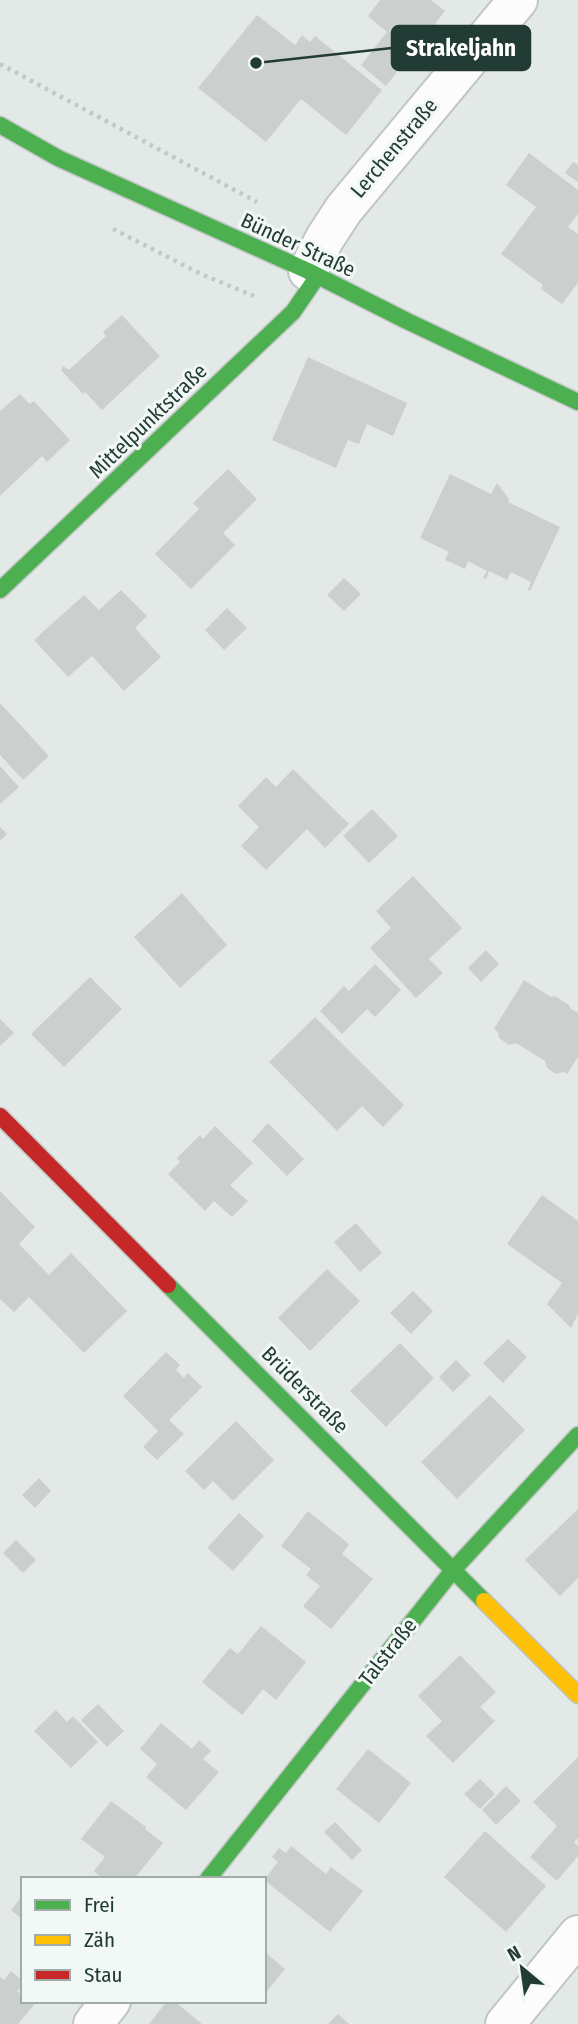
<svg xmlns="http://www.w3.org/2000/svg" width="578" height="2024" viewBox="0 0 578 2024" font-family="'Fira Sans Condensed',sans-serif">
	<style>
		.building { fill: #cbd0ce }
		.lines { fill: none; stroke-linecap: round; stroke-linejoin: round }
		.street-casing { stroke: #c0c6c3; stroke-width: 42 }
		.fast-casing { stroke: #bfc6c3; stroke-width: 19 }
		.slow-casing { stroke: #bfc6c3; stroke-width: 19 }
		.jam-casing { stroke: #bfc6c3; stroke-width: 19 }
		.path { stroke: #c0c9c5; stroke-width: 4.5; stroke-dasharray: 3.5 5; stroke-linecap: butt }
		.street { stroke: #fbfcfb; stroke-width: 38 }
		.fast { stroke: #4caf50; stroke-width: 16 }
		.slow { stroke: #ffc107; stroke-width: 16 }
		.jam { stroke: #c62828; stroke-width: 16 }
		.labels { text-anchor: middle; stroke-width: 6; stroke-linejoin: round; paint-order: stroke }
		.street-label { font-size: 21px; fill: #223b35; stroke: #f2f8f5 }
		.leader { fill: none; stroke: #223b35; stroke-width: 2.5 }
		.callout-dot { fill: #223b35; stroke: #f2f8f5; stroke-width: 2.5 }
		.callout { fill: #223b35; stroke: #223b35; stroke-width: 2.5 }
		.callout-label { font-size: 23px; text-anchor: middle; font-weight: bold; fill: #fff }
	</style>
	<rect width="100%" height="100%" fill="#e3e9e6"/>
	<path class="building" d="M380,0H431L445,11L386,86L361,65L387,32L368,16Z
		M257,15L295,45L302,35L310,42L315,36L382,90L346,135L301,99L266,142L198,88Z
		M529,153L578,190V214L568,227L578,234V283L562,304L541,289L543,285L501,254L536,207L506,185Z
		M573,162L578,165V182L565,173Z
		M122,315L160,356L102,410L85,392L83,394L61,370L63,366L69,370L106,336L103,332Z
		M308,357L407,403L393,436L367,424L359,444L348,440L336,468L272,440Z
		M20,394L30,404L34,401L70,440L47,462L42,456L0,496V411Z
		M228,469L257,499L223,533L235,545L191,589L155,554L199,509L193,503Z
		M450,474L491,494L497,483L509,499L508,502L560,527L530,591L528,590L531,582L511,572L507,580L489,571L486,579L483,578L487,571L468,561L465,569L450,562L445,560L449,552L420,538Z
		M344,578L361,594L344,611L327,595Z
		M121,590L147,616L135,628L161,657L124,691L92,656L68,677L34,640L84,595L99,610Z
		M227,608L247,628L224,650L205,630Z
		M0,703L49,756L23,780L0,755Z
		M0,766L19,787L0,804Z
		M293,769L349,824L325,848L307,829L266,870L241,846L259,827L238,806L266,777L276,787Z
		M372,809L398,836L369,863L343,836Z
		M0,827L7,834L0,841Z
		M413,876L462,928L429,959L443,973L416,998L370,948L391,928L376,911Z
		M182,893L227,945L180,988L134,937Z
		M486,950L499,964L481,982L468,968Z
		M375,964L401,990L375,1017L367,1009L342,1034L320,1011L344,986L349,991Z
		M90,977L122,1009L64,1067L31,1034Z
		M524,980L551,997L555,996L569,1005L570,1008L578,1013V1057L567,1074L564,1072L556,1074L547,1068L545,1061L516,1043L509,1045L499,1038L498,1032L494,1029Z
		M315,1017L404,1105L383,1127L362,1106L337,1131L269,1062Z
		M0,1019L14,1033L0,1046Z
		M268,1123L304,1159L287,1176L252,1141Z
		M215,1126L253,1163L230,1185L248,1201L232,1217L214,1201L205,1211L168,1174L180,1162L177,1158L200,1135L203,1139Z
		M0,1191L35,1227L19,1244L49,1275L71,1253L127,1311L84,1353L29,1297L14,1312L0,1299Z
		M542,1195L578,1221V1314L571,1328L547,1304L562,1283L507,1244Z
		M356,1223L382,1253L360,1272L334,1242Z
		M327,1269L360,1301L310,1351L278,1318Z
		M413,1291L433,1311L411,1334L390,1313Z
		M508,1339L527,1357L503,1383L483,1363Z
		M400,1343L434,1378L386,1427L350,1391Z
		M166,1352L180,1365L176,1370L184,1378L188,1373L202,1387L169,1420L184,1434L157,1460L143,1447L158,1431L123,1396Z
		M456,1360L471,1375L453,1392L439,1377Z
		M490,1395L525,1430L457,1499L421,1462Z
		M236,1421L274,1460L233,1501L213,1481L204,1490L185,1471Z
		M39,1478L51,1491L35,1508L22,1495Z
		M578,1509V1578L560,1596L525,1560Z
		M308,1511L349,1544L342,1554L373,1579L331,1629L303,1606L320,1586L306,1575L311,1569L281,1546Z
		M239,1513L264,1536L233,1571L207,1548Z
		M16,1540L36,1560L23,1573L3,1553Z
		M261,1626L306,1662L276,1700L263,1689L242,1715L202,1682L230,1648L238,1654Z
		M460,1655L496,1692L480,1707L495,1721L453,1763L426,1736L442,1721L418,1696Z
		M98,1704L124,1731L107,1747L81,1720Z
		M56,1710L67,1722L73,1716L98,1742L71,1768L34,1731Z
		M161,1723L192,1749L199,1740L211,1751L203,1759L219,1772L186,1810L146,1777L157,1764L140,1749Z
		M368,1749L411,1783L379,1823L336,1789Z
		M578,1757V1838L574,1842L578,1846V1856L557,1881L530,1857L557,1826L533,1802Z
		M480,1779L495,1794L480,1809L464,1794Z
		M506,1786L521,1801L496,1825L482,1810Z
		M111,1801L146,1827L145,1829L163,1843L134,1879L130,1877L128,1879H103L94,1871L105,1857L81,1839Z
		M335,1822L362,1850L352,1860L324,1832Z
		M485,1831L546,1886L506,1932L444,1877Z
		M291,1846L326,1874L331,1867L363,1891L330,1932L264,1880L278,1862L272,1857L279,1848L286,1853Z
		M23,1895V1920L11,1910Z
		M264,1951L285,1969L264,1995Z
		M11,1971L23,1981V1984L17,1991L23,1996V2001H30L34,2005L18,2024H0V1977L4,1980Z
		M167,2001H174L202,2024H149Z
		M338,2014L349,2024H328Z"/>
	<g class="lines">
		<defs>
			<path id="street" d="M308,271L325,238L344,209L518,0
				M93,2024L111,2001
				M505,2024L578,1935"/>
			<path id="fast" d="M0,125L58,158L308,271L407,321L578,402
				M0,590L293,312L317,277
				M168,1285L484,1601
				M208,1879L454,1569L578,1435"/>
			<path id="slow" d="M484,1601L578,1695"/>
			<path id="jam" d="M0,1116L168,1285"/>
		</defs>
		<use href="#street" class="street-casing"/>
		<use href="#fast" class="fast-casing"/>
		<use href="#slow" class="slow-casing"/>
		<use href="#jam" class="jam-casing"/>
		<path class="path" d="M0,64L257,202
			M113,229L201,274L254,296"/>
		<use href="#street" class="street"/>
		<use href="#fast" class="fast"/>
		<use href="#slow" class="slow"/>
		<use href="#jam" class="jam"/>
	</g>
	<g class="labels">
		<g class="street-label">
			<text transform="translate(394 148) rotate(-50)" y="7">Lerchenstraße</text>
			<text transform="translate(298 245) rotate(25)" y="7">Bünder Straße</text>
			<text transform="translate(148 421) rotate(-44)" y="7">Mittelpunktstraße</text>
			<text transform="translate(305 1390) rotate(45)" y="7">Brüderstraße</text>
			<text transform="translate(388 1652) rotate(-52)" y="7">Talstraße</text>
		</g>
	</g>
	<path class="leader" d="M256 63L392 48"/>
	<circle class="callout-dot" cx="256" cy="63" r="7"/>
	<rect class="callout" x="392" y="26" width="138" height="44" rx="7"/>
	<g class="callout-label">
		<text x="461" y="56">Strakeljahn</text>
	</g>
	<rect x="21" y="1877" width="245" height="126" fill="#f2f8f5" stroke="#9faca8" stroke-width="2"/>
	<rect x="35" y="1900" width="35" height="10" fill="#4caf50" stroke="#9faca8" stroke-width="2"/>
	<text x="84" y="1912" font-size="21" fill="#223b35">Frei</text>
	<rect x="35" y="1935" width="35" height="10" fill="#ffc107" stroke="#9faca8" stroke-width="2"/>
	<text x="84" y="1947" font-size="21" fill="#223b35">Zäh</text>
	<rect x="35" y="1970" width="35" height="10" fill="#c62828" stroke="#9faca8" stroke-width="2"/>
	<text x="84" y="1982" font-size="21" fill="#223b35">Stau</text>
	<g transform="translate(522 1968) rotate(331)" stroke="#f2f8f5" stroke-width="5" paint-order="stroke">
	<path d="M0-5L12 26L0 18L-12 26Z" fill="#223b35"/>
	<text y="-10" font-size="19" font-weight="bold" text-anchor="middle" fill="#223b35">N</text>
	</g>
</svg>
